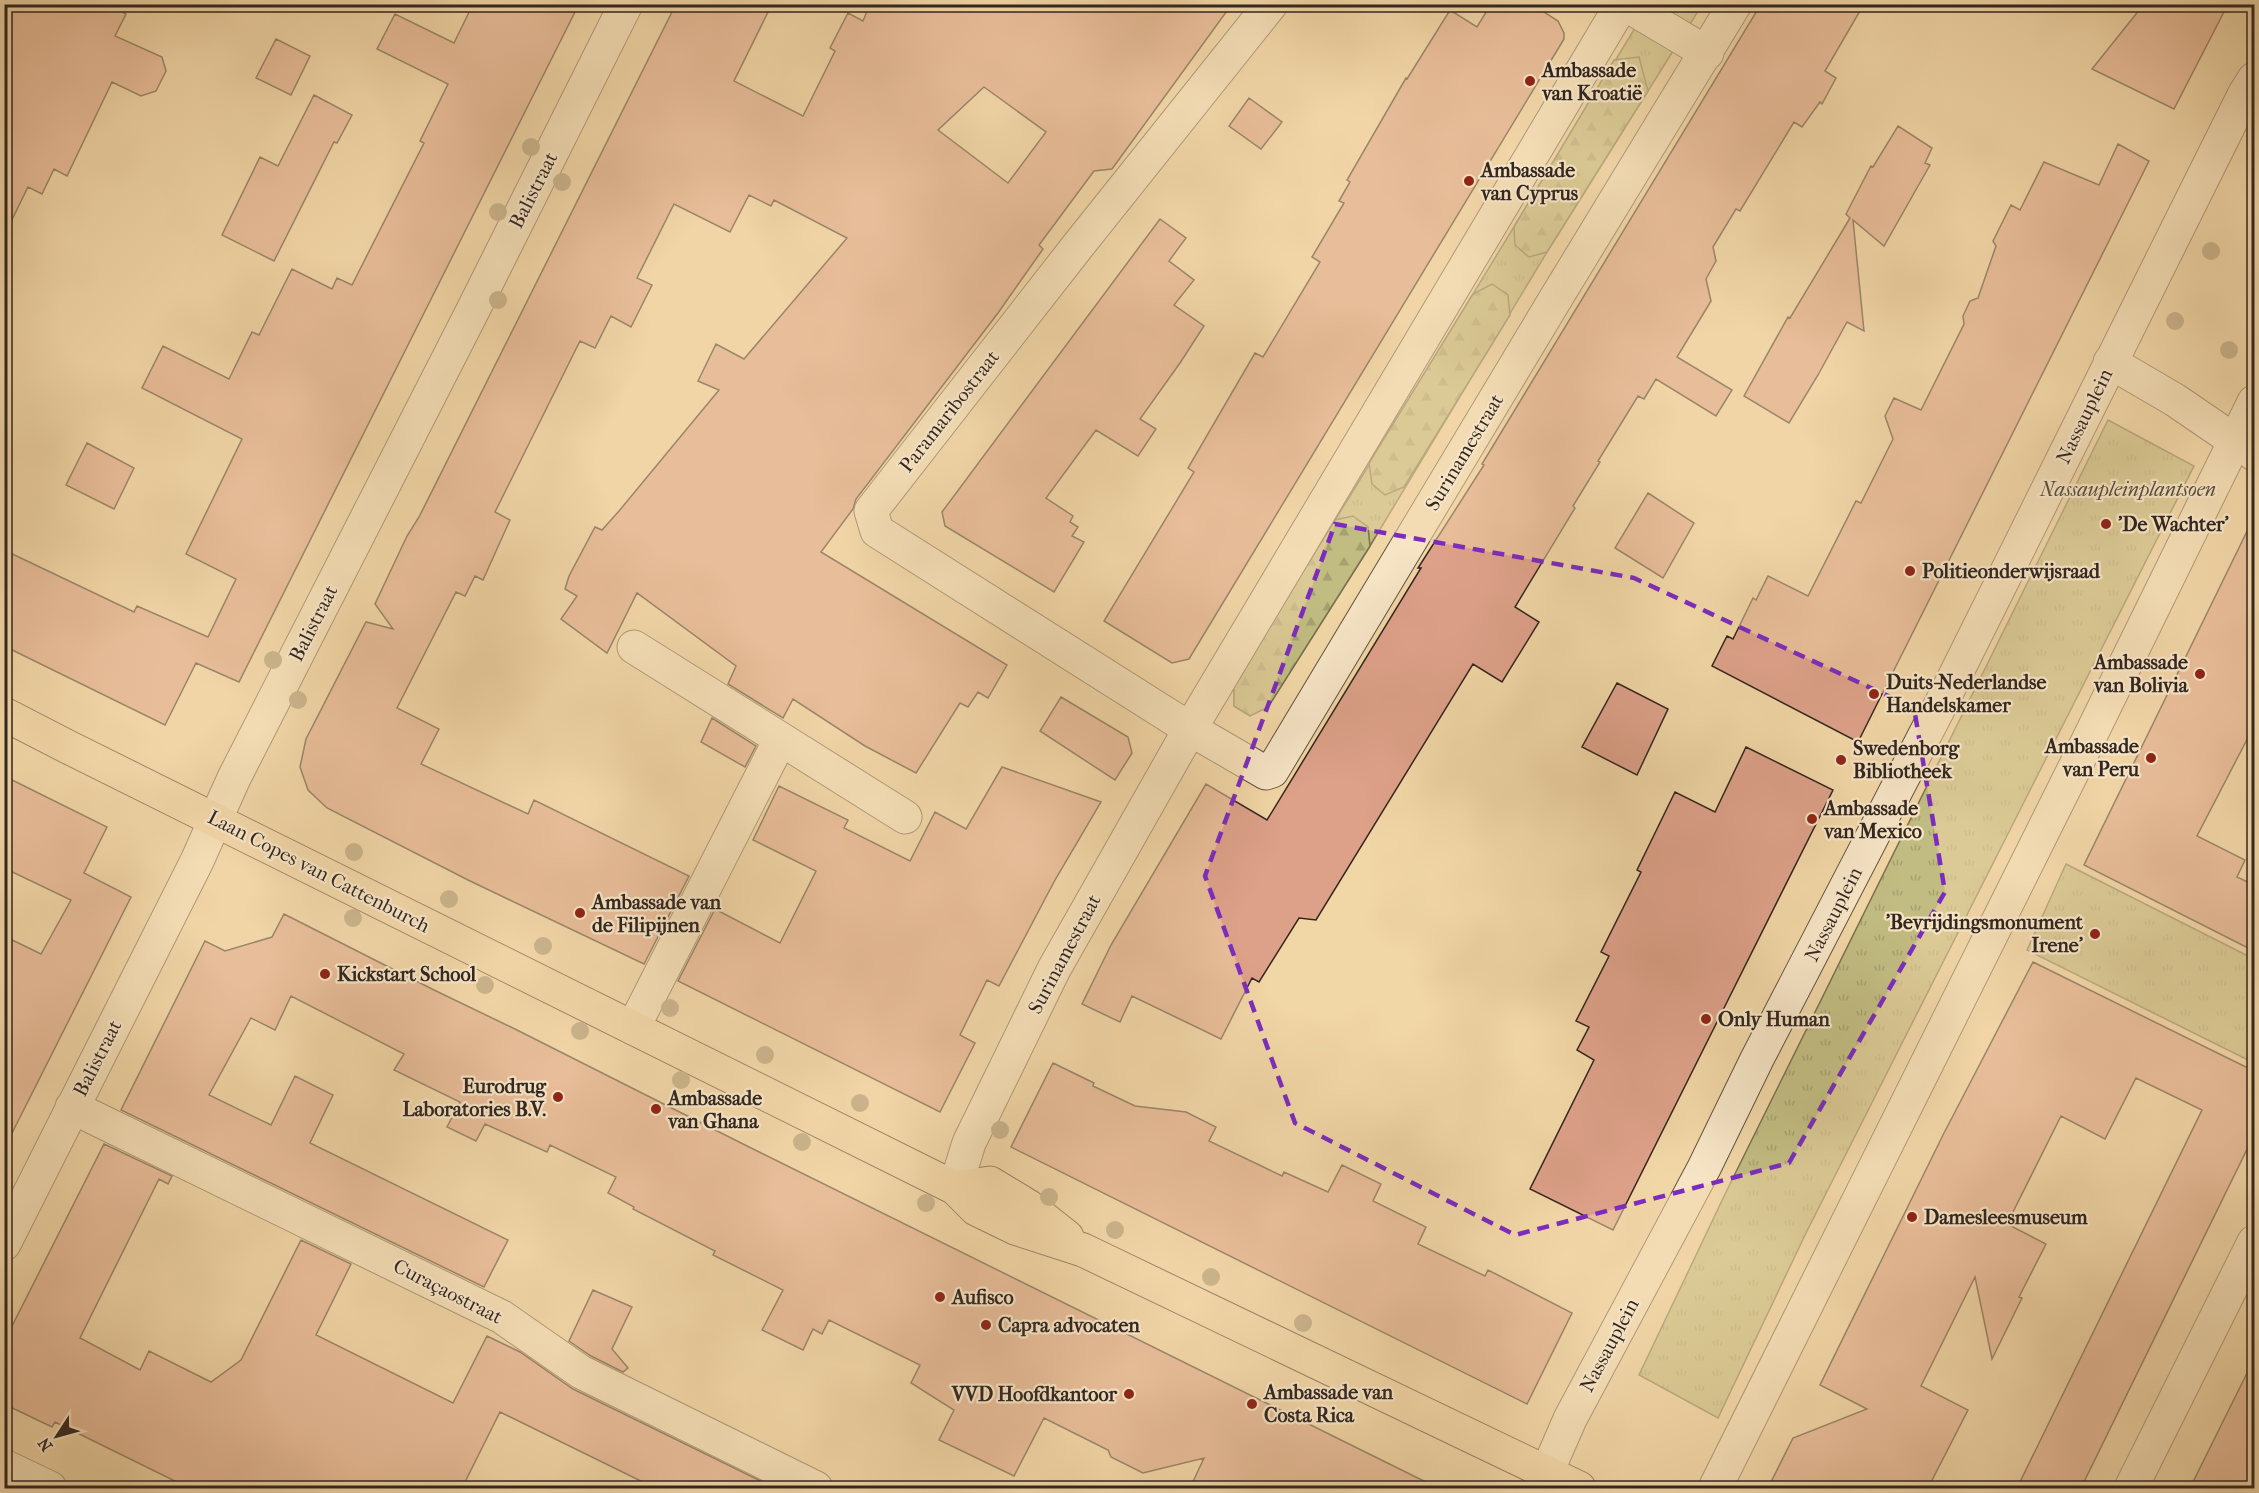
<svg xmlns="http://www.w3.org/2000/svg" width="2259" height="1493" viewBox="0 0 2259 1493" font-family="'IM FELL French Canon',serif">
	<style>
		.grass { fill: url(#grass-tufts); stroke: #7a7151; stroke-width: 1.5 }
		.forest { fill: url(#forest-firs); stroke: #7a7151; stroke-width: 1.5 }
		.building { fill: #dda189; stroke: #322620; stroke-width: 1.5; fill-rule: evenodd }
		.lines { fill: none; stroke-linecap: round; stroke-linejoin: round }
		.minor-casing { stroke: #625242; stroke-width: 35 }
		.major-casing { stroke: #322620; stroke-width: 35 }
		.minor { stroke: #f6e4c5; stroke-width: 33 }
		.major { stroke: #f1d6a6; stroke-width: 33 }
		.tree { fill: #9c8a6a }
		.marked { fill: none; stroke: #7b2cbf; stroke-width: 4.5; stroke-dasharray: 12 8; stroke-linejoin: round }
		.poi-dot { fill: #8f2418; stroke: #f6e4c5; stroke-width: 2 }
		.labels { text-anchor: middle; stroke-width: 4.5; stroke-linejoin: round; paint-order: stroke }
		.poi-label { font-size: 20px; font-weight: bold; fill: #322620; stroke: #f6e4c5; text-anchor: start }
		.street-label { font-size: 20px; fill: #322620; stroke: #f6e4c5 }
		.park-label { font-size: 20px; font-style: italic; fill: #564c38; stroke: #f6e4c5 }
	</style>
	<defs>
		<pattern id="grass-tufts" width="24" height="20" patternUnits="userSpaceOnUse" patternTransform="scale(1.5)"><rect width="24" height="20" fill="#c1bc82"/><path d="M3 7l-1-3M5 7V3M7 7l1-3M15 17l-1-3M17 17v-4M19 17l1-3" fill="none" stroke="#a6a170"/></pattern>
		<pattern id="forest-firs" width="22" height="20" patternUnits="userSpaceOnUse" patternTransform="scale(1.5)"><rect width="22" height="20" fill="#c1bc82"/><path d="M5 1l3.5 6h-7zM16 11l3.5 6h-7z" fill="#a6a170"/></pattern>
	</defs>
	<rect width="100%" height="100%" fill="#f1d6a6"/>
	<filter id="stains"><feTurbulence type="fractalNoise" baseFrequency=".00333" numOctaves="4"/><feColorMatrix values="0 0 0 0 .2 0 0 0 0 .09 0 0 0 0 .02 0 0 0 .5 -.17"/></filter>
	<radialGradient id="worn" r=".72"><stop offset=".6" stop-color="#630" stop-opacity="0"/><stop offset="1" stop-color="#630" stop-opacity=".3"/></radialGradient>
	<path class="grass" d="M1649,5H1702L1547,252L1370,546L1268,707L1250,716L1234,706V683L1350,496Z
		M2108,420L2194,466L1806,1233L1718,1418L1639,1375L1727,1190Z
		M2066,864L2254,959V1063L2027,950Z"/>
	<path class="forest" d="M1639,57L1648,91L1547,252L1529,257L1515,245L1514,227L1614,60Z
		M1492,284L1508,295L1510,315L1404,487L1385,495L1372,484L1369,463L1473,294Z
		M1353,516L1368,527L1370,546L1268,707L1250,716L1234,706V683L1335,520Z"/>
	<path class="building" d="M11,4H109L126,14L115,36L162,57L166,71L156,91L141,96L112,82L67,176L54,169L42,194L28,187L4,236V17Z
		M473,4H579L239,682L196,663L165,725L4,646V550L134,612L137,606L208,637L236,579L186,554L242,439L142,388L163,346L229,379L252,332L259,335L292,269L332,289L337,278L352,285L424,143L420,141L448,84L377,49L395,14L454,43Z
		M676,4H772L734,81L803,116L835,51L830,48L848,13L863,21L870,4H1232L1112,169L1094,171L1039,245L1043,249L998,313L856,499L853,509L821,552L1007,665L988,698L978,692L968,707L960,703L916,773L865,746L793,699L783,718L728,684L736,666L637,593L607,653L561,619L577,596L565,589L569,576L595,527L602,530L619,511L719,390L698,381L716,344L744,359L847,238L774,200L771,206L749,195L730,232L674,204L637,278L652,285L631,327L611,316L595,348L580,341L495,512L510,520L483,580L475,576L465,596L456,592L397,708L439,729L421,764L528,814L534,800L689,876L644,964L468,880L327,808L308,790L300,767L306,739L366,622L393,629L375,604L407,536L419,517ZM984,87L1046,132L1008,183L938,130Z
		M1491,4H1532L1558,21L1564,33V39L1189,659L1172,663L1104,621L1194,472L1188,468L1255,353L1263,357L1320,262L1312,257L1344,203L1339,201L1350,182L1347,180L1406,78L1407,79L1450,10L1477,27Z
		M1761,4H1864L1825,71L1836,78L1822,104L1820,102L1802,127L1794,122L1740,211L1736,209L1713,247L1716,261L1706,279L1711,301L1677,357L1732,390L1716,416L1656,379L1644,399L1638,396L1598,461L1600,462L1573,506L1575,508L1515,607L1539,622L1502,682L1473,664L1316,920L1299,918L1259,982L1252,978L1221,1039L1132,996L1120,1022L1082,1004L1111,945L1206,784L1267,820L1421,568H1418L1484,465L1482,464Z
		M2144,4H2228L2174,109L2092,69Z
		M276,39L310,56L291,95L256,78Z
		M314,95L352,115L337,143L334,142L274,261L222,235L260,157L278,166Z
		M1249,98L1282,122L1261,149L1229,126Z
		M1898,126L1932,148L1925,163L1930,165L1884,246L1853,220L1864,331L1847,322L1818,375L1789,423L1744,396L1788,317L1790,318L1850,218L1846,214L1871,166L1873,167Z
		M2118,144L2149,161L1858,742L1712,666L1727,636L1733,639L1753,598L1756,600L1768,576L1808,596L1856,501L1861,503L1893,439L1885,416L1894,398L1921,410L1964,324L1963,316L1970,301L1978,298L1996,246L1993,241L2011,205L2020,210L2044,162L2099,185Z
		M1160,219L1186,238L1169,261L1194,280L1174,305L1204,326L1180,363L1140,419L1156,429L1138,456L1096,430L1046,498L1073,516L1070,522L1078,527L1072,536L1084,542L1054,592L945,526L942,512Z
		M87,443L134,468L114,509L66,485Z
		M1648,493L1694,523L1663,578L1615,548Z
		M2254,517V726L2197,836L2245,860L2237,877L2254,885V951L2084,865Z
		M1617,683L1668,709L1637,775L1582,747Z
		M1061,697L1128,737L1132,753L1115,780L1040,731Z
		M712,718L756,746L745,767L701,742Z
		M1746,747L1833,790L1613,1230L1530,1189L1594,1060L1577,1050L1589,1027L1576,1021L1609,956L1601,952L1641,872L1637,870L1675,792L1715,812Z
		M1002,767L1101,802L1055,880L999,986L987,980L960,1035L975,1043L940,1112L678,981L715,909L780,943L816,871L753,840L779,786L848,820L844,828L910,861L935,812L966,829Z
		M4,776L107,827L84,873L131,897L4,1149V936L41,954L71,900L4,868Z
		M284,914L434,990L517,1030L743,1144L1438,1488H1190L1204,1458L1143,1473L1111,1457L1108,1450L1044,1418L1014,1476L939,1440L954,1410L911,1383L920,1365L829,1320L822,1334L813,1329L803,1350L762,1330L783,1290L713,1255L715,1251L633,1209L634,1207L608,1193L616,1177L550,1145L547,1152L485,1124L476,1141L447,1127L460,1102L394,1070L404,1054L291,996L275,1030L251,1018L209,1095L271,1125L295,1076L333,1095L310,1143L508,1240L484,1287L121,1110L205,941L225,951L272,937Z
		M2033,962L2254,1071V1135L2081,1488H2017L2202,1110L2136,1078L2105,1139L2061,1116L2007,1224L2046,1244L2019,1297L2022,1298L1992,1359L1975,1277L1921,1386L1968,1410L1928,1488H1768L1793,1438L1867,1409L1820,1385L1944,1133Z
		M1053,1063L1094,1083L1093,1086L1135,1106L1186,1112L1216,1127L1209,1141L1282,1176L1284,1172L1328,1192L1342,1165L1381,1184L1373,1201L1426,1227L1418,1244L1485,1276L1488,1270L1572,1313L1527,1404L1011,1147Z
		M104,1144L172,1176L168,1184L159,1179L80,1338L140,1370L149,1351L211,1382L241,1360L301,1240L351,1264L316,1335L453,1403L487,1336L520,1352L573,1389L775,1488H655L500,1412L462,1488H189L55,1422L52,1427L4,1404V1342Z
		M593,1290L632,1307L612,1349L628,1368L623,1372L591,1356L569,1341Z
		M2254,1359V1488H2190Z"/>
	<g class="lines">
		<defs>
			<path id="minor" d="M1271,4L1077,247L871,511L877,531L1190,729L1266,773L1272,771L1556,298L1735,4
				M1625,4L1707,53
				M2110,362L2175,400L2254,454
				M634,647L905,817
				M633,1028L780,740
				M72,1107L502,1317L581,1372L816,1488
				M955,1188L969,1143L1054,969L1190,729L1622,4
				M4,1244L197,861L234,778L470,316L626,4
				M4,1466L50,1488
				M1540,1488L1570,1419L1704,1168L1757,1059L1943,700L2244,95L2254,79
				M1715,1488L2075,767L2254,402
				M2131,1488L2254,1242"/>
			<path id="major" d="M4,714L68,747L955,1188L976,1209L1015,1228L1083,1250L1579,1488
				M955,1188L990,1183L1028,1206L1067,1237"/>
		</defs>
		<use href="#minor" class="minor-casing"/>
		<use href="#major" class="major-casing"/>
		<use href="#minor" class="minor"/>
		<use href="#major" class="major"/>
	</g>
	<g class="tree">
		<circle cx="531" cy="147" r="9"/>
		<circle cx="562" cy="182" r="9"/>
		<circle cx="498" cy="212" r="9"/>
		<circle cx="2211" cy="251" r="9"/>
		<circle cx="498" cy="300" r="9"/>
		<circle cx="2175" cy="321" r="9"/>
		<circle cx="2229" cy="350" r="9"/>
		<circle cx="273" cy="660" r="9"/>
		<circle cx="298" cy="700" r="9"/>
		<circle cx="354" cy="852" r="9"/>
		<circle cx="449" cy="899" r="9"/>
		<circle cx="353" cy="918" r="9"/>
		<circle cx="543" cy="946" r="9"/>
		<circle cx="485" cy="985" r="9"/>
		<circle cx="670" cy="1008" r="9"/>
		<circle cx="580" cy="1031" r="9"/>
		<circle cx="765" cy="1055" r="9"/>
		<circle cx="681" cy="1080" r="9"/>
		<circle cx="860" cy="1103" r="9"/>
		<circle cx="1000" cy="1130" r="9"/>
		<circle cx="802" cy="1142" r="9"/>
		<circle cx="1049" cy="1197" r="9"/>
		<circle cx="926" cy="1203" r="9"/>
		<circle cx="1115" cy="1230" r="9"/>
		<circle cx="1211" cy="1277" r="9"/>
		<circle cx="1303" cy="1323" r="9"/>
	</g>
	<path d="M0 0H2259V1493H0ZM1335,524L1634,578L1914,708L1945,892L1789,1163L1515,1235L1295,1123L1205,876Z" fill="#f1d6a6" fill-opacity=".55" fill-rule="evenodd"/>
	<path class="marked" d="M1335,524L1634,578L1914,708L1945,892L1789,1163L1515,1235L1295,1123L1205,876Z"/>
	<g class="poi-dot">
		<circle cx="1530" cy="81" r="6"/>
		<circle cx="1469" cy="181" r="6"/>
		<circle cx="2106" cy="524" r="6"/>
		<circle cx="1910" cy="571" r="6"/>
		<circle cx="2200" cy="674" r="6"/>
		<circle cx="1874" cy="694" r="6"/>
		<circle cx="2151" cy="758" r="6"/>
		<circle cx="1841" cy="760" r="6"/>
		<circle cx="1812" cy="819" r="6"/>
		<circle cx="580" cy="913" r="6"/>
		<circle cx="2095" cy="934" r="6"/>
		<circle cx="325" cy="974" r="6"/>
		<circle cx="1706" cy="1019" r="6"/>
		<circle cx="558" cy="1097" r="6"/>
		<circle cx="656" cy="1109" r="6"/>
		<circle cx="1912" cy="1217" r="6"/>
		<circle cx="940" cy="1297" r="6"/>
		<circle cx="986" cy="1325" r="6"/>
		<circle cx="1129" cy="1394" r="6"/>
		<circle cx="1252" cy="1404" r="6"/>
	</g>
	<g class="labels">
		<g class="poi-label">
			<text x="1542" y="77">Ambassade<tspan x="1542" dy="23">van Kroatië</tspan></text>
			<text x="1481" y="177">Ambassade<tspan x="1481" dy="23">van Cyprus</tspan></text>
			<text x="2118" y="531">'De Wachter'</text>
			<text x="1922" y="578">Politieonderwijsraad</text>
			<text x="2188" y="669" text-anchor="end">Ambassade<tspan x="2188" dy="23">van Bolivia</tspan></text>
			<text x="1886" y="689">Duits-Nederlandse<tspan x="1886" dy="23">Handelskamer</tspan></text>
			<text x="2139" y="753" text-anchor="end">Ambassade<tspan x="2139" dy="23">van Peru</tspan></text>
			<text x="1853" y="755">Swedenborg<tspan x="1853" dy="23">Bibliotheek</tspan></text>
			<text x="1824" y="815">Ambassade<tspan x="1824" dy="23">van Mexico</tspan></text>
			<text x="592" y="909">Ambassade van<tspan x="592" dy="23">de Filipijnen</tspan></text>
			<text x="2083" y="929" text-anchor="end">'Bevrijdingsmonument<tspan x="2083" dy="23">Irene'</tspan></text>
			<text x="337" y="981">Kickstart School</text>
			<text x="1718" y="1026">Only Human</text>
			<text x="546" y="1093" text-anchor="end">Eurodrug<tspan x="546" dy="23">Laboratories B.V.</tspan></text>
			<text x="668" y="1105">Ambassade<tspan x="668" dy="23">van Ghana</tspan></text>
			<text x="1924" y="1224">Damesleesmuseum</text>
			<text x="952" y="1304">Aufisco</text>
			<text x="998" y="1332">Capra advocaten</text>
			<text x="1264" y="1399">Ambassade van<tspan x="1264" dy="23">Costa Rica</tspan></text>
			<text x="1117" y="1401" text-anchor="end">VVD Hoofdkantoor</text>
		</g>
		<g class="street-label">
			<text transform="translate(533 190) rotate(-63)" y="7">Balistraat</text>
			<text transform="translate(949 411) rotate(-52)" y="7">Paramaribostraat</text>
			<text transform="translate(2084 416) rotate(-64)" y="7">Nassauplein</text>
			<text transform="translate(1464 452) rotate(-59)" y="7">Surinamestraat</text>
			<text transform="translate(313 623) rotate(-63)" y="7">Balistraat</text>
			<text transform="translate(319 871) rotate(27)" y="7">Laan Copes van Cattenburch</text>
			<text transform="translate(1833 914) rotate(-63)" y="7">Nassauplein</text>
			<text transform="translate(1064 954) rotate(-62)" y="7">Surinamestraat</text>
			<text transform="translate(97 1058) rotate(-63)" y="7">Balistraat</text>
			<text transform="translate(448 1291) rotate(27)" y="7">Curaçaostraat</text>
			<text transform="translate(1609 1345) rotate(-62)" y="7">Nassauplein</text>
		</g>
		<g class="park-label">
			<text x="2128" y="496">Nassaupleinplantsoen</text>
		</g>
	</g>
	<rect width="2259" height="1493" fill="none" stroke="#f1d6a6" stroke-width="24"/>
	<rect x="6" y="6" width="2247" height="1481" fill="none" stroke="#322620" stroke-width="3"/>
	<rect x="12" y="12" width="2235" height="1469" fill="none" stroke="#322620" stroke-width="1.5"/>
	<g transform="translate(57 1436) rotate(234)" stroke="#f6e4c5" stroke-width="4.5" paint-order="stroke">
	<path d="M0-4.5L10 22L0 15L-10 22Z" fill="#322620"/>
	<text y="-9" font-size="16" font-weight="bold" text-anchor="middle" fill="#322620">N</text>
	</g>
	<rect width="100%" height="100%" filter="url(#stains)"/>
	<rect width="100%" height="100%" fill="url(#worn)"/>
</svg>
